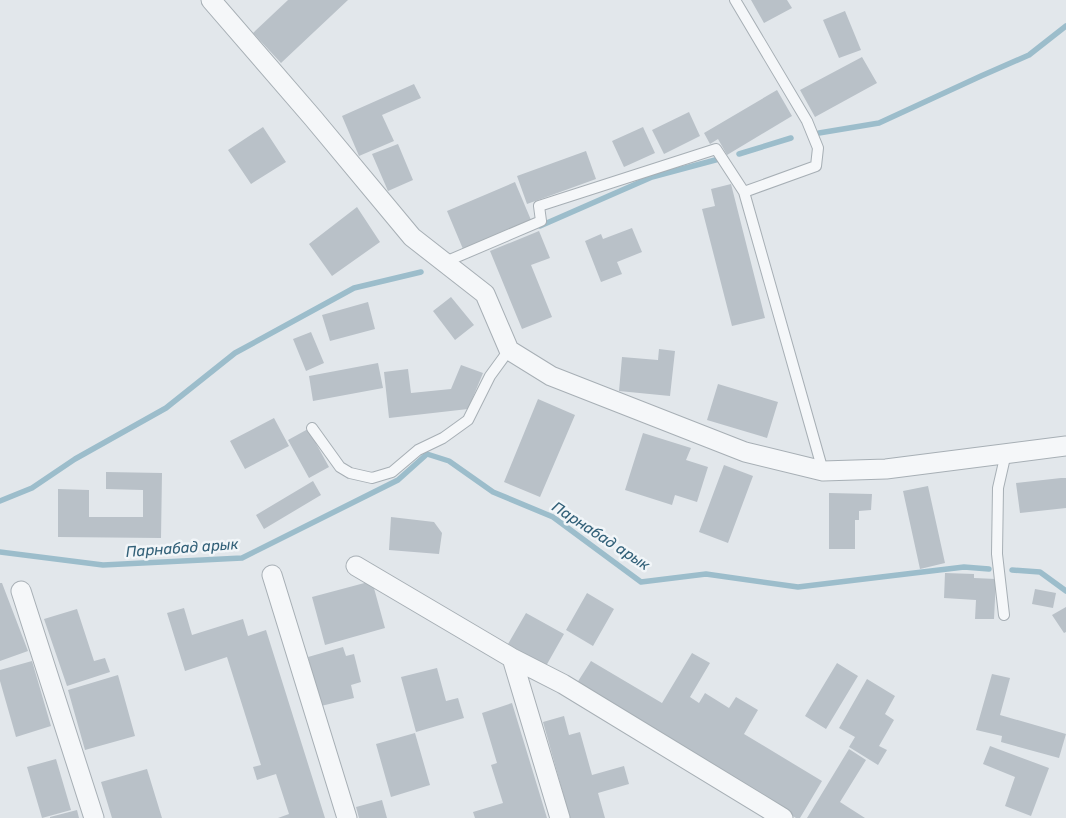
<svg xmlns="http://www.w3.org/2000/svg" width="1066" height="818" viewBox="0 0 1066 818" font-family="Rubik,sans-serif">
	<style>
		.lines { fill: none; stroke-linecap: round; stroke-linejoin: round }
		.stream { stroke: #9cbdcb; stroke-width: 5.5 }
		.building { fill: #b9c1c8 }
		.service-casing { stroke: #a7afb5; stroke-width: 12 }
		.minor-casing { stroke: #a7afb5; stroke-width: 21 }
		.service { stroke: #f5f7f9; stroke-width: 10 }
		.minor { stroke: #f5f7f9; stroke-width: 19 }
		.labels { text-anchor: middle; stroke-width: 5; stroke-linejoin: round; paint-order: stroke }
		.water-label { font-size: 15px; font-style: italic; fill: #326078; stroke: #f1f5f8 }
	</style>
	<rect width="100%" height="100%" fill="#e2e7eb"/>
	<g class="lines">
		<path class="stream" d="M819,133L879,123L981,76L1029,55L1066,26
			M739,154L791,138
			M540,226L652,177L719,159
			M0,501L32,488L75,459L166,408L235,353L354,288L421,272
			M0,552L103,565L242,558L398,480L427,454L449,461L493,492L553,517L641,582L706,574L798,587L964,567L989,569
			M1012,570L1040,572L1066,591"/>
	</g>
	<path class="building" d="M288,0H348L281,63L253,33Z
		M751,0H787L792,8L764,23Z
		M845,11L861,50L839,58L823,20Z
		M862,57L877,83L815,117L800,90Z
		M414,84L421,98L382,115L394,141L359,156L342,116Z
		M777,90L792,116L727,155L718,139L710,144L704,133Z
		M689,112L700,136L664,154L652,130Z
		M263,127L286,162L251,184L228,150Z
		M643,127L655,153L624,167L612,141Z
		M398,144L413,180L388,191L372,154Z
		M586,151L596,179L527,204L517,176Z
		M515,182L531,220L463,249L447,211Z
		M731,184L765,318L732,326L702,209L715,206L711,189Z
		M357,207L380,242L332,276L309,244Z
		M632,228L642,252L617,262L622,274L601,282L585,241L601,234L603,239Z
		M539,231L550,258L531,265L552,317L522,329L490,251Z
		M451,297L474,325L455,340L433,311Z
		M368,302L375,329L330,341L322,315Z
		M311,332L324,363L306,371L293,339Z
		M659,349L675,351L670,396L619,391L622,357L658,360Z
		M378,363L383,388L313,401L309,376Z
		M461,365L483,373L468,409L389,418L384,372L408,369L411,393L451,389Z
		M718,384L778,402L767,438L707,420Z
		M538,399L575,415L540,497L504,482Z
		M274,418L289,446L245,469L230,441Z
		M308,429L329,467L309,478L288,440Z
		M643,433L691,448L686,460L708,467L697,502L675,495L672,505L625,490Z
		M724,465L753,476L728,543L699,532Z
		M106,472L162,473L161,538L58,537V489L89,490V517H143V490L106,489Z
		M1061,478H1066V508L1020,513L1016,483Z
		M313,481L321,495L264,529L256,515Z
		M928,486L945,563L920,569L903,491Z
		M829,493L872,494L871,510L859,511V520H855V549H829Z
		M391,517L434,522L442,533L439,554L389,550Z
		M945,573L974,574V578L996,579L994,619H975L976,600L944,598Z
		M372,581L385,628L325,645L312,597Z
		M0,583H2L28,651L0,661Z
		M1035,589L1056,593L1053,608L1032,604Z
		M587,593L614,609L593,646L566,630Z
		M1066,607V632L1064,633L1052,615Z
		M184,608L192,635L243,619L248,636L266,630L325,818H278L289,814L276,774L257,780L253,767L261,765L227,657L185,671L167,613Z
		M77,609L94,661L105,658L110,672L67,686L44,619Z
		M526,613L564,634L546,666L508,644Z
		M343,647L346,656L354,654L361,682L351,685L354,698L321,706L308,657Z
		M692,653L710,663L690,697L699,703L705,693L729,708L736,697L758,710L744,734L822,781L800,818H796L575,686L591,661L662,703Z
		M32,661L51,726L16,737L0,681V670Z
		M837,663L858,676L826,729L805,716Z
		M437,668L446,701L458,698L464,718L416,732L401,677Z
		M992,674L1010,678L1000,715L1066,734L1059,758L1001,742L1002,736L976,730Z
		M118,675L135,736L85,750L68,690Z
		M867,679L895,696L885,714L894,720L879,746L887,750L878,765L849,747L855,737L839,728Z
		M512,703L547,818H475L473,812L503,803L491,765L497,763L482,713Z
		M564,716L569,735L580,732L592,775L624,766L629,784L598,793L605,818H570L543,722Z
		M415,733L430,785L391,797L376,744Z
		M990,746L1049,768L1031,816L1005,806L1015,777L983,764Z
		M849,749L866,760L840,802L865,818H807Z
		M56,759L71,810L42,818L27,767Z
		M147,769L162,818H112L101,782Z
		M382,800L387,818H359L356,807Z
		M77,810L79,818H50V817Z"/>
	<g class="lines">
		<defs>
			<path id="service" d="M735,0L807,121L818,148L816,166L744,192L823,471
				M445,262L541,221L539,206L716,149L744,192
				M312,428L340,467L350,473L372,478L392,472L418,450L443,438L468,420L490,376L509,350
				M1004,615L997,554L998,488L1006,453"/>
			<path id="minor" d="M211,0L313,118L412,237L485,294L509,350L551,376L745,452L823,471L886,469L1066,446
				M356,566L512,658L563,684L783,818
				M272,575L347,818
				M21,591L94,818
				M512,658L560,818"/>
		</defs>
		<use href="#service" class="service-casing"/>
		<use href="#minor" class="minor-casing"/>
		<use href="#service" class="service"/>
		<use href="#minor" class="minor"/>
	</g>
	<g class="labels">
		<g class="water-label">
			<text transform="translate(601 536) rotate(33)" y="5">Парнабад арык</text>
			<text transform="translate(182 548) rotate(-4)" y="5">Парнабад арык</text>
		</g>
	</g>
</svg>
